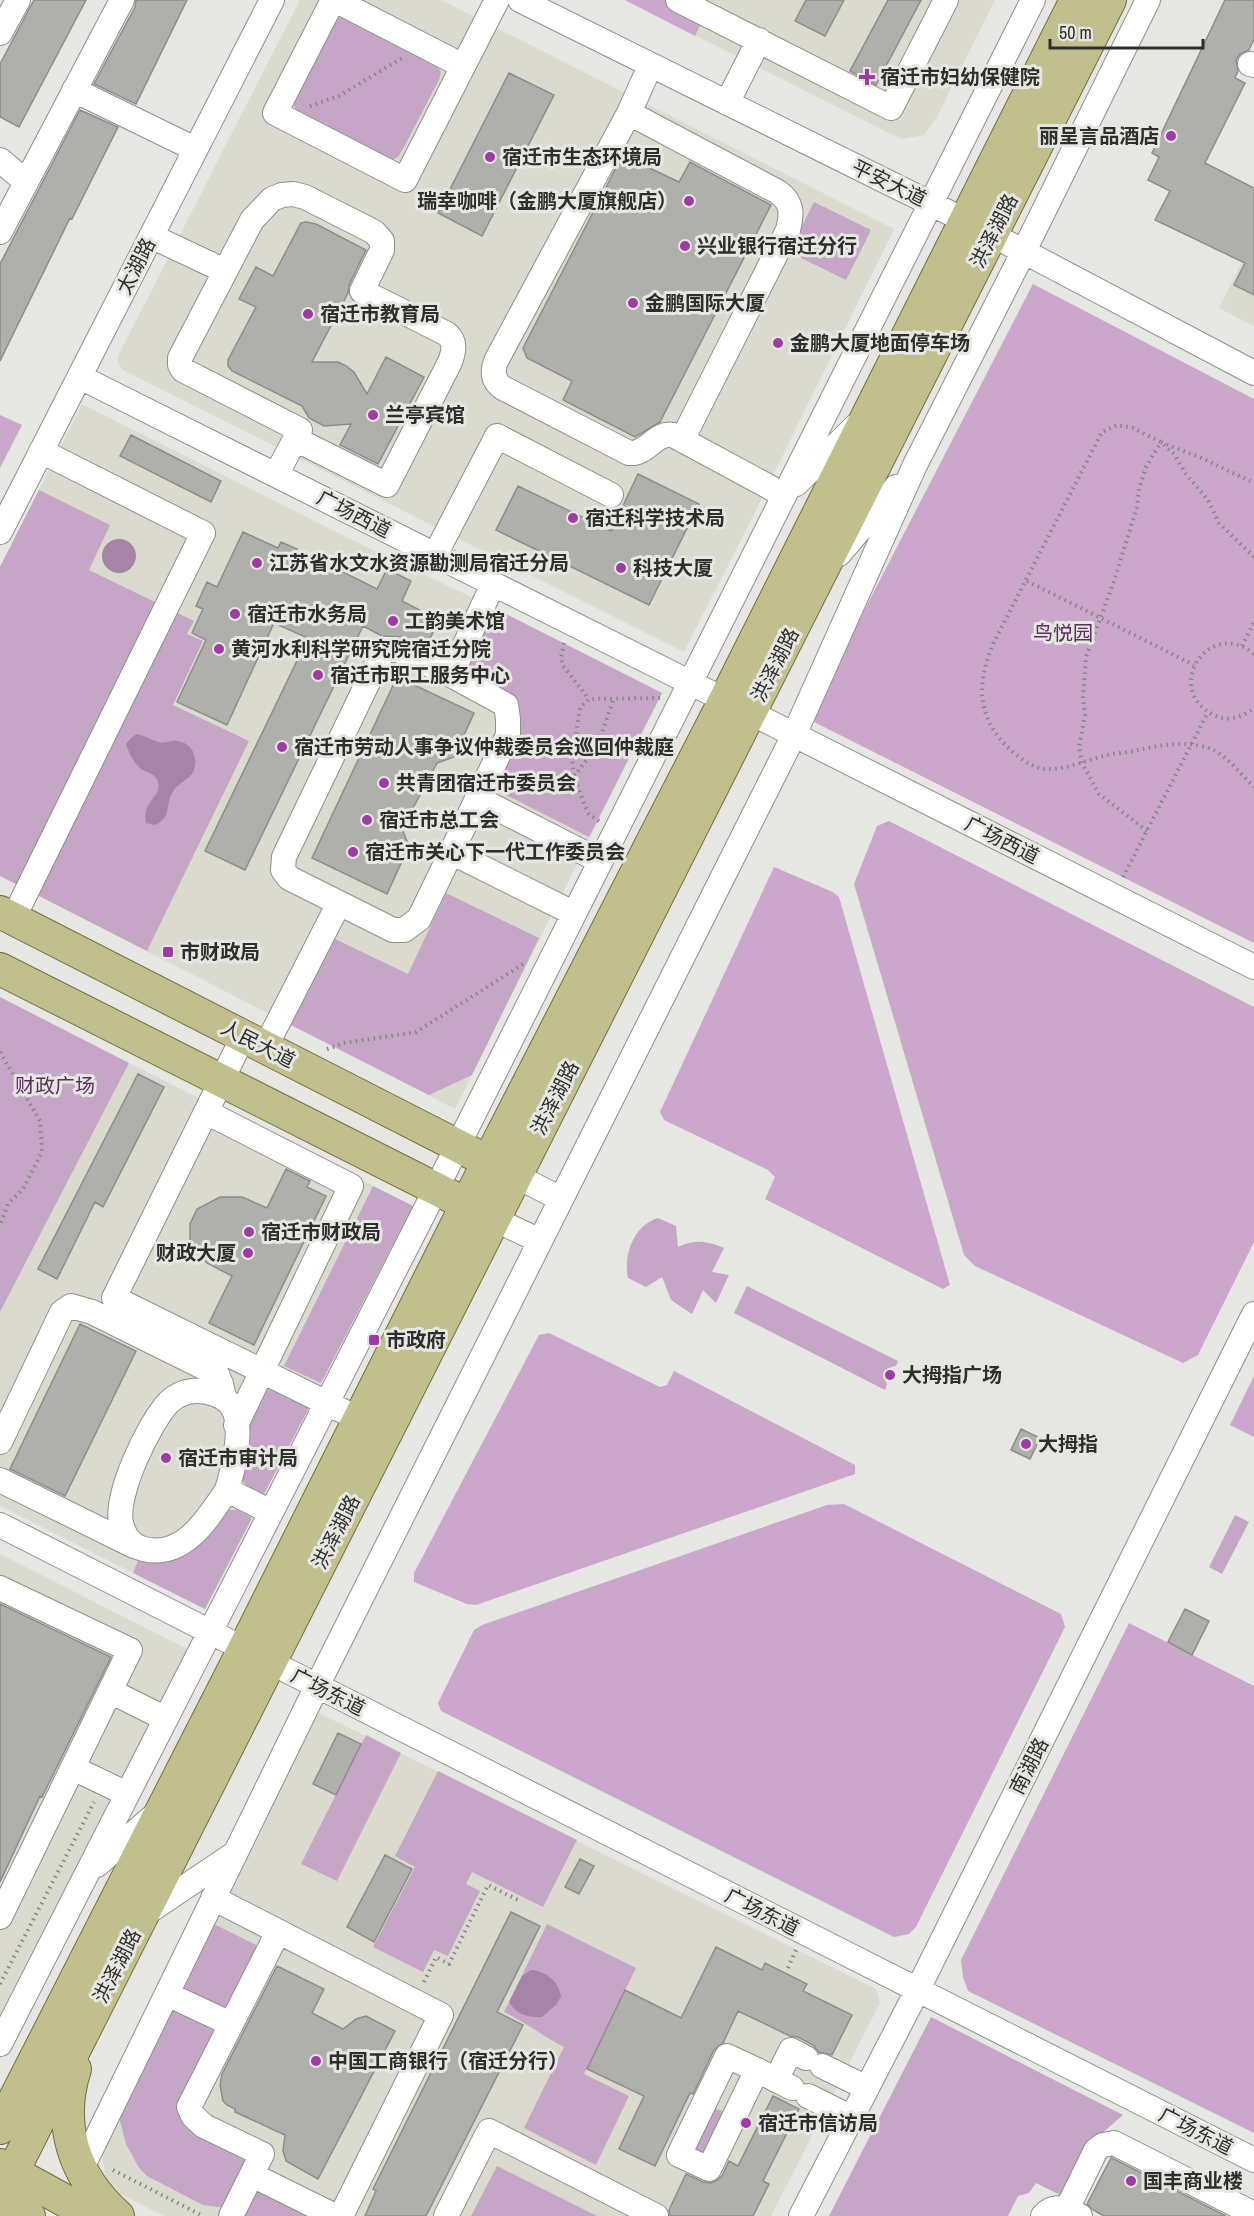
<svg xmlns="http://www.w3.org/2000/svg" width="1254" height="2216" viewBox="0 0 1254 2216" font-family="'Archivo Narrow','Noto Sans SC',sans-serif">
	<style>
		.built { fill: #dadacf }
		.green { fill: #c5a6c6 }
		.forest { fill: #caa7cb }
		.water { fill: #a684a6 }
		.building { fill: #afafab; stroke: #8d8d89; stroke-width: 1.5 }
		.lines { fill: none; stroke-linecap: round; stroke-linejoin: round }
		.minor-casing { stroke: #8f8f8b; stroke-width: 26 }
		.major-casing { stroke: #74703b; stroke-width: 34 }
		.path { stroke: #868683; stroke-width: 4; stroke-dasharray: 1.5 4.5; stroke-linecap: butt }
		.minor { stroke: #fff; stroke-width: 24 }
		.major { stroke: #c2bf8e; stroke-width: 32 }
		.poi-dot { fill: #9e3ca4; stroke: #e6e6e2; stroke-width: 2 }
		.labels { text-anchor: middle; stroke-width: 6; stroke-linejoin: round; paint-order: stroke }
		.poi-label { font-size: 20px; font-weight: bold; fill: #2e2e2c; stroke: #e6e6e2; text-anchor: start }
		.street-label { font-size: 20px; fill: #2e2e2c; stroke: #e6e6e2 }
		.park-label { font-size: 20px; fill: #5c2f5e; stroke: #e6e6e2 }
	</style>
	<rect width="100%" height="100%" fill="#e6e6e2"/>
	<path class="built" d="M300,0H441L894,229L752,518L684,652L123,370L119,365L117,360L119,354Z
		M625,0H995L936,119L924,135L901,139Z
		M1254,238V326L1219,308Z
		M82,404L348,538L490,606L662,693L455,1109L0,876V567Z
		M129,1063L413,1206L205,1609L0,1506V1312Z
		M0,1554L187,1649L0,2019Z
		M319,1713L876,1989L880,2003L771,2216H164L117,2192L106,2179L102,2156L105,2136L300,1733Z"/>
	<path class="green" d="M341,17L346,18L437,65L441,72L439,80L403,149L398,157L392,160L300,114L294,107V97L334,19Z
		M814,202L871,230L846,280L789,252Z
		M39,490L110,525L89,570L194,621L187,634L203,641L173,705L249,741L147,951L0,876V567Z
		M490,606L662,693L589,837L492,788L514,718L459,674Z
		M446,893L539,938L472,1075L429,1095L289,1024L333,938L408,974Z
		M0,997L129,1063L0,1312Z
		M373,1186L413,1206L321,1383L284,1366Z
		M658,1218L676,1226L678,1247C696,1239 706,1241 724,1248L712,1272L729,1275L716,1303L703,1290L692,1314L671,1300L662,1277L646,1287L628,1278C623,1255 634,1225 658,1218Z
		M747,1286L898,1361L896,1366C888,1367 885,1370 883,1377L887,1384L885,1390L734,1313Z
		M264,1387L309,1408L264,1494C259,1491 251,1489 247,1486C226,1469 256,1406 264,1387Z
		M228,1510H238L252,1518L205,1609L133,1573L140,1556L218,1513Z
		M1235,1515L1249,1522L1222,1574L1209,1567Z
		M366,1735L401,1753L337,1881L301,1864Z
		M438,1771L577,1840L543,1907L472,1872L466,1884L480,1891L448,1956L434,1950L423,1972L373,1947L415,1867L395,1856Z
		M208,1921L256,1945L259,1952L225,2010L176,1987Z
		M547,1924L636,1968L584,2074L629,2096L596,2165L524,2128L564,2047C543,2036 525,2022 504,2012Z
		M168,2004L217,2029L180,2106L247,2157L226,2208L203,2205L147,2176L139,2168L126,2144L119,2117Z
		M931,2017L1123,2115L1092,2142L1064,2197L1036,2183L1029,2193L1018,2196L1008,2216H829Z
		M710,2106L726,2113L704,2159L688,2155Z
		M497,2166L597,2216H471Z
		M258,2182L326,2216H241Z"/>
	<path class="forest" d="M625,0H666L703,19L695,36Z
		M1033,284L1254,399V943L808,719Z
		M0,415L22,425L0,468Z
		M889,821L1254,1007V1242L1198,1355L1183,1363L975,1266L964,1255L854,884L877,826Z
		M774,867L833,892L839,897L950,1285L943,1289L765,1199L775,1177L768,1170L664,1120L660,1112Z
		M549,1333L660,1387L667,1385L674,1371L855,1465V1474L476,1605L467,1604L414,1582V1573L539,1335Z
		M1254,1376V1437L1230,1425Z
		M844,1504L1061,1614L1065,1627L916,1927L909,1934L894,1937L441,1711L438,1703L474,1630L482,1625L827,1505Z
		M1129,1623L1254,1686V2133L968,1991L963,1977L961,1960Z"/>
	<path class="water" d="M102 556a17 17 0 1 1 34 0a17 17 0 1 1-34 0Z
		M137,734C145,736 152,740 159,742C164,744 172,740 178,741C193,743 200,761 192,774C187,780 179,783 174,790C164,803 173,817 155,825L146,823C142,800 161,799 158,783C156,771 144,774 137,765C133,760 128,751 126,744L131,738Z
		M531,1970C546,1971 558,1981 561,1996L557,2004L542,2017C527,2017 517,2015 509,2002L522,1976Z"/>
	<path class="building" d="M34,0H86L19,127L0,117V64Z
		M136,0H187L136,104L94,84L135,7Z
		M806,0H844L825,36L795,21Z
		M888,0H921L876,85L850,71Z
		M1225,0H1254V39L1249,50L1240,54L1236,60L1238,71L1235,78L1245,83L1205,163L1254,188V295L1234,285L1245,263L1155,220L1170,191L1148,180L1159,157L1152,153Z
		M509,73L554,95L482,236L438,213Z
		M80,110L118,127L72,219L70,218L0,361V264Z
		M630,159L679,182L690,162L771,205L660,422L635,437L563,400L572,381L527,358L523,348L616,168L622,162Z
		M306,222L316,224L366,250L349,285L348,293L312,362H338L346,366L354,372L367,394L386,357L424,377L378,464L340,445L351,424L324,426L309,418L302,406L232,371L228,366V360L256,307L239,299L256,267L273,276L301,223Z
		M131,435L221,481L211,502L120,456Z
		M638,474L699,504L649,605L496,530L518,486L611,531Z
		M243,532L278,548L281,542L297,549L294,554L339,575L341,571L377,589L387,569L411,581L402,601L439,620L426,647L404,637L382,636L363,626L245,870L205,851L308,638L274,623L227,725L177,702L206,640L192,633L203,609L196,606L207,582L217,587Z
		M397,677L474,713L454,757L437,763L402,829L409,846L387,894L312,858Z
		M138,1074L164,1087L103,1207L95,1202L57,1279L38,1269Z
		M286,1169L310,1181L307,1187L326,1196L254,1345L209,1323L232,1276L207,1263L190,1243V1224L197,1209L220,1197H242L267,1208Z
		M80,1324L136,1351L65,1496L10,1469Z
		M1021,1429L1040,1438L1030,1459L1011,1450Z
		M0,1604L111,1657L42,1797L40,1796L0,1882Z
		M1185,1609L1209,1621L1192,1655L1168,1642Z
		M338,1733L361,1744L336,1795L313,1784Z
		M385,1855L412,1869L374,1942L347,1927Z
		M580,1859L594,1866L579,1894L565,1887Z
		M511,1912L540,1926L497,2012L523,2025L426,2216H365L376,2191L373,2189Z
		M716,1947L762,1970L765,1963L807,1984L803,1991L852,2015L832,2055L819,2052L813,2045L798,2037L790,2036L738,2011L723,2043L714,2050L693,2094L690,2093L655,2166L619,2149L644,2096L587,2069L625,1990L681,2018Z
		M277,1966L324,1989L312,2013L343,2029L356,2019L366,2016L395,2031L318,2179L286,2161L283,2151L285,2135L235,2112V2109L227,2105L223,2101L220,2085L222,2074Z
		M773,2096L799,2109L763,2181L769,2184L753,2216H670L669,2210L686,2174L703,2182L711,2183L717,2180L722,2176L729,2161L738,2166Z
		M1111,2158H1112L1226,2216H1104L1093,2210L1087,2204Z"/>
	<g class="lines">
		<defs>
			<path id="minor" d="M333,0L275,113L405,180L497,0
				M335,0L463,66
				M520,0L966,221L1254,373
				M678,0L891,108L946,0
				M0,33L18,0
				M1250,64L1254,65
				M650,66L629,113L496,361C492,372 493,381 503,388L629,453C647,455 656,431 673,435L784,495
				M74,90L195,149
				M727,103L759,40
				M629,113L778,192C793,203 792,214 788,230L682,440
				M0,160L26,182
				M0,232L122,0
				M151,236L225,271
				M80,377L725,700
				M276,475L300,430L183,370L180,365V358L252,220L272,199L282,195L293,194L305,197L374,232L382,241V250L362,291L447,334C456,342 454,351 450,362L387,485L295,439
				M796,484L857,425
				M0,532L272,0
				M839,554L896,487
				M435,555L497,436L611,495
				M451,675L398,650L386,649L381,655L284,857L283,870L289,878L393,930H404L419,919L508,735V719L506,705L451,675L493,584
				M751,713L1254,967
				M477,798L600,861
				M451,852L573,913
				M13,919L203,533L41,451
				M243,1037L114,1298L359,1419
				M265,1048L339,903
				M206,1112L351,1186L236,1425
				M516,1176L561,1199
				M494,1219L540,1241
				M0,1442L62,1312L71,1306L92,1312L217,1374L221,1384L224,1398
				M0,1480L134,1546
				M227,1490C208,1518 184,1559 144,1549C131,1546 124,1536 121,1523C115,1494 149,1423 169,1402C180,1392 193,1389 207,1392C216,1394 225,1397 231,1405C245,1424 233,1469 227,1490L271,1512
				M0,1525L244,1649
				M0,1588L130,1650L0,1917
				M270,1662L1254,2160
				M110,1691L166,1719
				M73,1768L127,1794
				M97,1865L157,1813
				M213,1898L441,2015L341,2216
				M142,1916L234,1854
				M167,1994L231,2024
				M0,2044L436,1189L1033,0
				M822,2066L867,2088
				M757,2070L727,2056L679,2155L709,2169L757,2070L792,2088
				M776,2080L791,2050L806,2058
				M808,2096L852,2118
				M80,2172L317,1686L794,735L915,465L1024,251L1148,0
				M252,2175L335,2216
				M1067,2209L1096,2150L1103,2145L1114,2143L1254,2214
				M231,2216L262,2154L204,2126L193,2116L189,2107L278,1932
				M446,2216L489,2131L656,2216
				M801,2216L917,1991L1254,1314
				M1043,2216C1054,2203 1066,2209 1080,2216"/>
			<path id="major" d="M0,912L507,1171
				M0,969L484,1213
				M75,2069C57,2125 74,2177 118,2216
				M0,2128L244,1649L488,1162L725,700L1076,0
				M0,2165L93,2216
				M0,2197L1110,0
				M0,2202L29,2216"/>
		</defs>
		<use href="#minor" class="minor-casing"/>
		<use href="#major" class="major-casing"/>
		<path class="path" d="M310,106L339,96L402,58
			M1254,557L1219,523L1208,500L1186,474L1174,454L1161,442L1133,428L1117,425L1102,432L994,642C981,673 975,702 995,732C1004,746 1028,768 1045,769C1067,770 1086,760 1107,755C1116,753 1125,753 1134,751C1156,746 1178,741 1201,746C1224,750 1238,772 1254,787
			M1027,581L1194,665
			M564,643L561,658L563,666L589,699
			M1242,646L1254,622
			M1254,654C1209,616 1160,691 1216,716C1229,722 1244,716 1254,708
			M574,776L597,747L614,698
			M599,821L589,814L585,806L574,777L572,760L580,708L589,699L660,698
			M1147,831L1099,794L1082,763L1079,747L1085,715L1083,698L1086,657L1114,581L1137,507L1139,489L1146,467L1161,442L1206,460L1254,483
			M1123,877L1208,712
			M327,1049L344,1043L416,1032L525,963
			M0,1052L40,1121L42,1152L23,1189L8,1204L0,1225
			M788,1968L796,1950
			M424,1982L436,1957L449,1964L488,1885L518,1900
			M0,1984L94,1802
			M113,2170L203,2216"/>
		<use href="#minor" class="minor"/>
		<use href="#major" class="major"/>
	</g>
	<g class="poi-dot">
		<path d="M864 68h6v6h6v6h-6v6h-6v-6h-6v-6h6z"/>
		<circle cx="1171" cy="136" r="6"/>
		<circle cx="490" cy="157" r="6"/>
		<circle cx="689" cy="201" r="6"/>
		<circle cx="685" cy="246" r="6"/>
		<circle cx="633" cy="303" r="6"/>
		<circle cx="308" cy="314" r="6"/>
		<circle cx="778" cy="343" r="6"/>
		<circle cx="373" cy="415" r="6"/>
		<circle cx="573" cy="518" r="6"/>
		<circle cx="257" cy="563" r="6"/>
		<circle cx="621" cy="568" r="6"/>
		<circle cx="235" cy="614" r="6"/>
		<circle cx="393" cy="621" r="6"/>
		<circle cx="219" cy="649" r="6"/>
		<circle cx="318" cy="675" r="6"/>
		<circle cx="282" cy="747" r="6"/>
		<circle cx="384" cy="783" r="6"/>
		<circle cx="367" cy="820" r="6"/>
		<circle cx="353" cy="852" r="6"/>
		<rect x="162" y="946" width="12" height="12" rx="3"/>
		<circle cx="249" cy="1232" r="6"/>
		<circle cx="248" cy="1253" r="6"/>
		<rect x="368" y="1334" width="12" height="12" rx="3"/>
		<circle cx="890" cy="1375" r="6"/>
		<circle cx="1026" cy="1444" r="6"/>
		<circle cx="166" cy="1458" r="6"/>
		<circle cx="316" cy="2061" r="6"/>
		<circle cx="746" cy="2123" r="6"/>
		<circle cx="1131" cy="2181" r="6"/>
	</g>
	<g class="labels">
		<g class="poi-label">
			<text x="880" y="84">宿迁市妇幼保健院</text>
			<text x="1159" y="143" text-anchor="end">丽呈言品酒店</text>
			<text x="502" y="164">宿迁市生态环境局</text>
			<text x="677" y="208" text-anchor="end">瑞幸咖啡（金鹏大厦旗舰店）</text>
			<text x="697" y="253">兴业银行宿迁分行</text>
			<text x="645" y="310">金鹏国际大厦</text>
			<text x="320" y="321">宿迁市教育局</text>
			<text x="790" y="350">金鹏大厦地面停车场</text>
			<text x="385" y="422">兰亭宾馆</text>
			<text x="585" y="525">宿迁科学技术局</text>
			<text x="269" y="570">江苏省水文水资源勘测局宿迁分局</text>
			<text x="633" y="575">科技大厦</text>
			<text x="247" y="621">宿迁市水务局</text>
			<text x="405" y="628">工韵美术馆</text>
			<text x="231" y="656">黄河水利科学研究院宿迁分院</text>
			<text x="330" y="682">宿迁市职工服务中心</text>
			<text x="294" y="754">宿迁市劳动人事争议仲裁委员会巡回仲裁庭</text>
			<text x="396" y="790">共青团宿迁市委员会</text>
			<text x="379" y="827">宿迁市总工会</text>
			<text x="365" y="859">宿迁市关心下一代工作委员会</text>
			<text x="180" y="959">市财政局</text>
			<text x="261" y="1239">宿迁市财政局</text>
			<text x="236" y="1260" text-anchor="end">财政大厦</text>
			<text x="386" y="1347">市政府</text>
			<text x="902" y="1382">大拇指广场</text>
			<text x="1038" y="1451">大拇指</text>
			<text x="178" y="1465">宿迁市审计局</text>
			<text x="328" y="2068">中国工商银行（宿迁分行）</text>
			<text x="758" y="2130">宿迁市信访局</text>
			<text x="1143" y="2188">国丰商业楼</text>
		</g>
		<g class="street-label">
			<text transform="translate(889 183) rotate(26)" y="7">平安大道</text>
			<text transform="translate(994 231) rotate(-63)" y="7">洪泽湖路</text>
			<text transform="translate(136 266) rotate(-63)" y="7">太湖路</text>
			<text transform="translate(354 514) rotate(27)" y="7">广场西道</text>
			<text transform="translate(775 665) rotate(-63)" y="7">洪泽湖路</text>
			<text transform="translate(1002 840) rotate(27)" y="7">广场西道</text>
			<text transform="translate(258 1044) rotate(27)" y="7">人民大道</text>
			<text transform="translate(555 1098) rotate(-63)" y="7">洪泽湖路</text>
			<text transform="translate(336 1532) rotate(-63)" y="7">洪泽湖路</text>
			<text transform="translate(328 1692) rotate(27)" y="7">广场东道</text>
			<text transform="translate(1029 1766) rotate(-63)" y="7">南湖路</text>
			<text transform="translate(762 1912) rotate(27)" y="7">广场东道</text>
			<text transform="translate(117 1966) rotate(-63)" y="7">洪泽湖路</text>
			<text transform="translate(1196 2131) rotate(27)" y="7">广场东道</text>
		</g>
		<g class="park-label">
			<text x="1063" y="640">鸟悦园</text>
			<text x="55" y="1093">财政广场</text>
		</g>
	</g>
	<path d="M1050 39v9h153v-9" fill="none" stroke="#2e2e2c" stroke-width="3"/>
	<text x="1059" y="39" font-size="18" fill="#2e2e2c" stroke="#e6e6e2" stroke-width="4.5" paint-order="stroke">50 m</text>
</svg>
